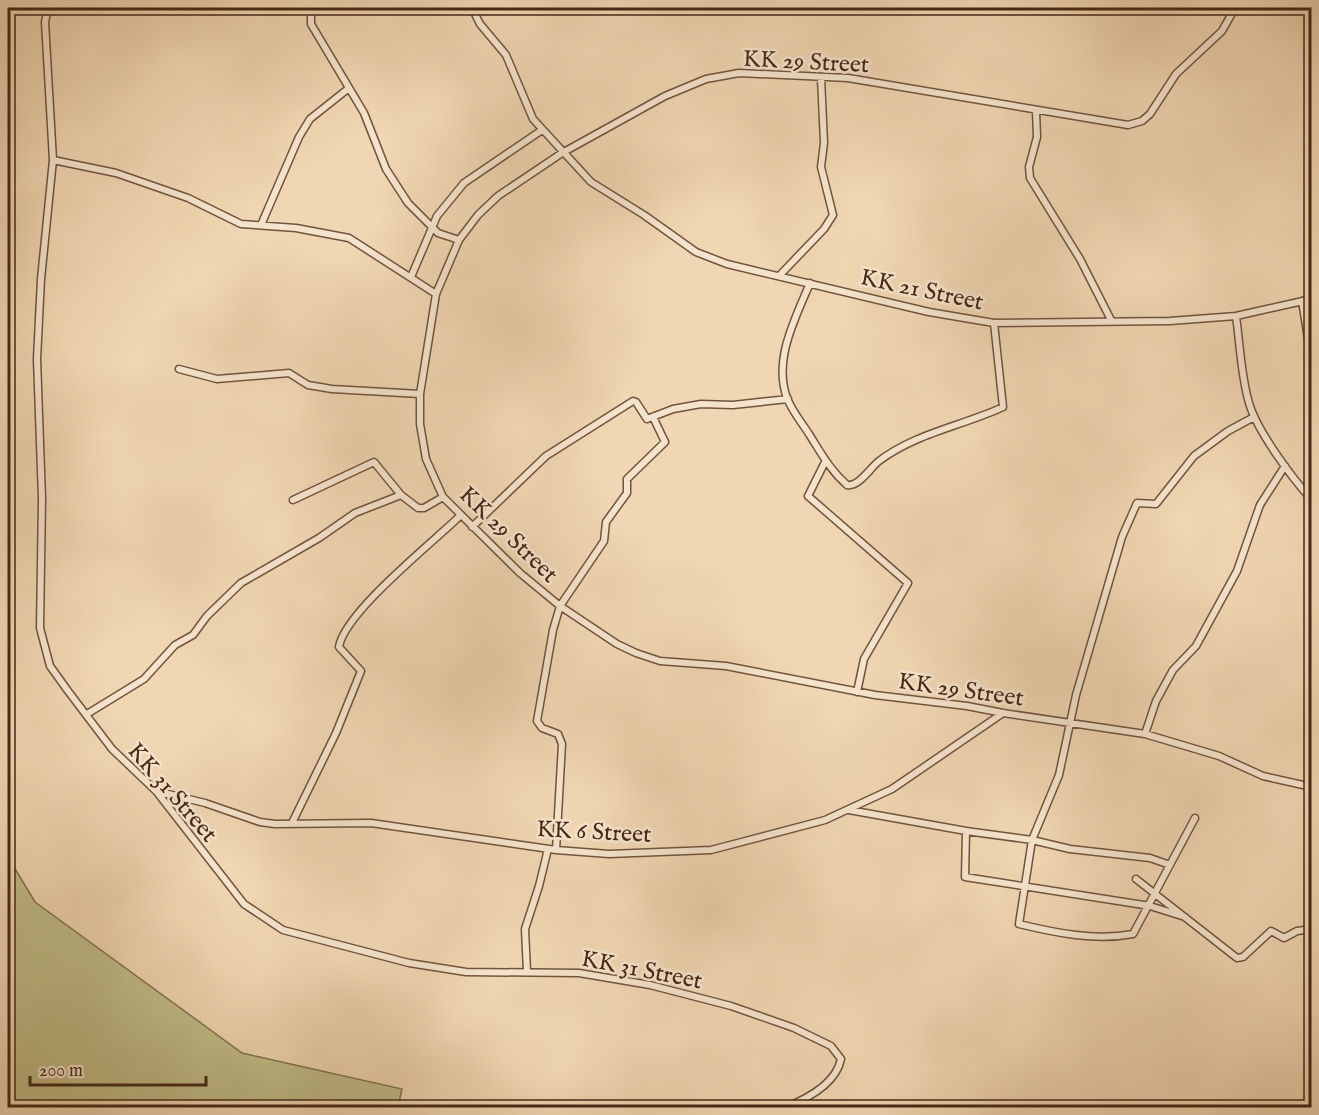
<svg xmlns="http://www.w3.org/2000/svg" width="1319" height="1115" viewBox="0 0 1319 1115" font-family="'IM FELL English',serif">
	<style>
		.green { fill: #c0bc88; stroke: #82724e; stroke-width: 1.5 }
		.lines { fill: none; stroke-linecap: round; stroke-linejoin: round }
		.street-casing { stroke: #70543c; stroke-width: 9 }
		.street { stroke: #f5e4cd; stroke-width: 6 }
		.labels { text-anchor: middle; stroke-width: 5; stroke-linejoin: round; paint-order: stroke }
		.street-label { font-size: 24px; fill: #452815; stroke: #f5e4cd }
	</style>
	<rect width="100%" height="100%" fill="#f0d6b2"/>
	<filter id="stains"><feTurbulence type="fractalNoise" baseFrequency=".00333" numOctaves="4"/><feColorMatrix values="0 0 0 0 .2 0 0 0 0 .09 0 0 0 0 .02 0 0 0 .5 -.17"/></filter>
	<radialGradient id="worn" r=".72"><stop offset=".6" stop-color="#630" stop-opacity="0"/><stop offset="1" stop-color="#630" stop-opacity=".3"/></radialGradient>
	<path class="green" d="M8,857L35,902L242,1053L402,1089L398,1107H8Z"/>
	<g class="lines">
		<defs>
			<path id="street" d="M48,8L45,22L53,160L41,279L37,359L42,499L40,628L50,666L68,691L112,749L156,791L244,904L283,930L409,963L466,972L579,973L650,985L731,1006L794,1028L831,1046L841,1059C836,1084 807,1099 784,1108
				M311,8V24L364,113L386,169L408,203L438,233L459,240
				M472,8L480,24L506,55L533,119L591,182L644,215L696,252L727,264L929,312L994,323L1170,321L1236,316L1312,299
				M1235,8L1222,31L1176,74L1150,114L1142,121L1128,125L848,78L739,73L706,79L665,96L562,153L498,196L478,215L459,240L436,294L420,394V424L426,459L443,497L520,573L560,606L617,644L636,653L660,661L726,666L875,695L967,706L1003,713L1145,734L1219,756L1263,776L1312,787
				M1036,111L1037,137L1029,167L1030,178L1080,259L1111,320
				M53,160L116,173L188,198L241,224L296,228L349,238L436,294
				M261,225L299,137L310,119L349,88
				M779,276L824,229L833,215L821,167L824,143L821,78
				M411,277L437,216L464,183L542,130
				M810,283C795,319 773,360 787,398C792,411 802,423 809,434C821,453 830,470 847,485C859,487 870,468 879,461C916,433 962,426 1003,407L994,323
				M1302,301L1312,363
				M1236,316C1240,345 1241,376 1249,403C1257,431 1292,478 1312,500
				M179,369L217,379L289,373L308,385L332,389L420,394
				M825,462L808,496L908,583L864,659L857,692
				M293,500L374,462L401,495L418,508H424L443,497
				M472,527L546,456L633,401L636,402L647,419L673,409L701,404L733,405L788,399
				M87,714L144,679L175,645L193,635L207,616L241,583L319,538L355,513L401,495
				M1145,734L1156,701L1173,670L1196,646L1237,571L1260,505L1285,466
				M156,791L205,803L260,822L275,824L371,823L556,850L609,854L711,850L825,820L892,789L1003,713
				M849,810L966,831L965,877L1150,906L1185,917
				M1195,818L1133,934C1095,941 1056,933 1019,924L1032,840L1059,775L1076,695L1122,537L1137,503L1156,504L1194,456L1228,431L1254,417
				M292,823L336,733L359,676L361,671L339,647C344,613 432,543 460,516
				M966,831L1032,840L1070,849L1150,858L1170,865
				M556,850L562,744L558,734L542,728L537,721L553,630L560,606L604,541L606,522L627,493V479L665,442L653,417
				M1136,879L1237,958L1243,957L1271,931L1284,938L1297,931L1312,929
				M527,972L525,929L539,886L548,849"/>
		</defs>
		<use href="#street" class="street-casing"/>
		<use href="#street" class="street"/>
	</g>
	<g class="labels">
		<g class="street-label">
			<text transform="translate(806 61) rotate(3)" y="8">KK 29 Street</text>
			<text transform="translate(922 289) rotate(12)" y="8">KK 21 Street</text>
			<text transform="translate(509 534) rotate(44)" y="8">KK 29 Street</text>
			<text transform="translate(961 689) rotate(8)" y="8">KK 29 Street</text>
			<text transform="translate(173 792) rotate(49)" y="8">KK 31 Street</text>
			<text transform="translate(594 831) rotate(3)" y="8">KK 6 Street</text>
			<text transform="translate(642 969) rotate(11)" y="8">KK 31 Street</text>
		</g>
	</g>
	<rect width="1319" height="1115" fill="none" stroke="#f0d6b2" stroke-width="30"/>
	<rect x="9" y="9" width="1301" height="1097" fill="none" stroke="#452815" stroke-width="3"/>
	<rect x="15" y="15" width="1289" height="1085" fill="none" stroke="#452815" stroke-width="1.5"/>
	<path d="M30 1076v9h176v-9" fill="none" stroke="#452815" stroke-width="3"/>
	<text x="39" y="1076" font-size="18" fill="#452815" stroke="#f5e4cd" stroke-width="4.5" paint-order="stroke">200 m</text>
	<rect width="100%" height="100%" filter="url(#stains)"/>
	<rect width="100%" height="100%" fill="url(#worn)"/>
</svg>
